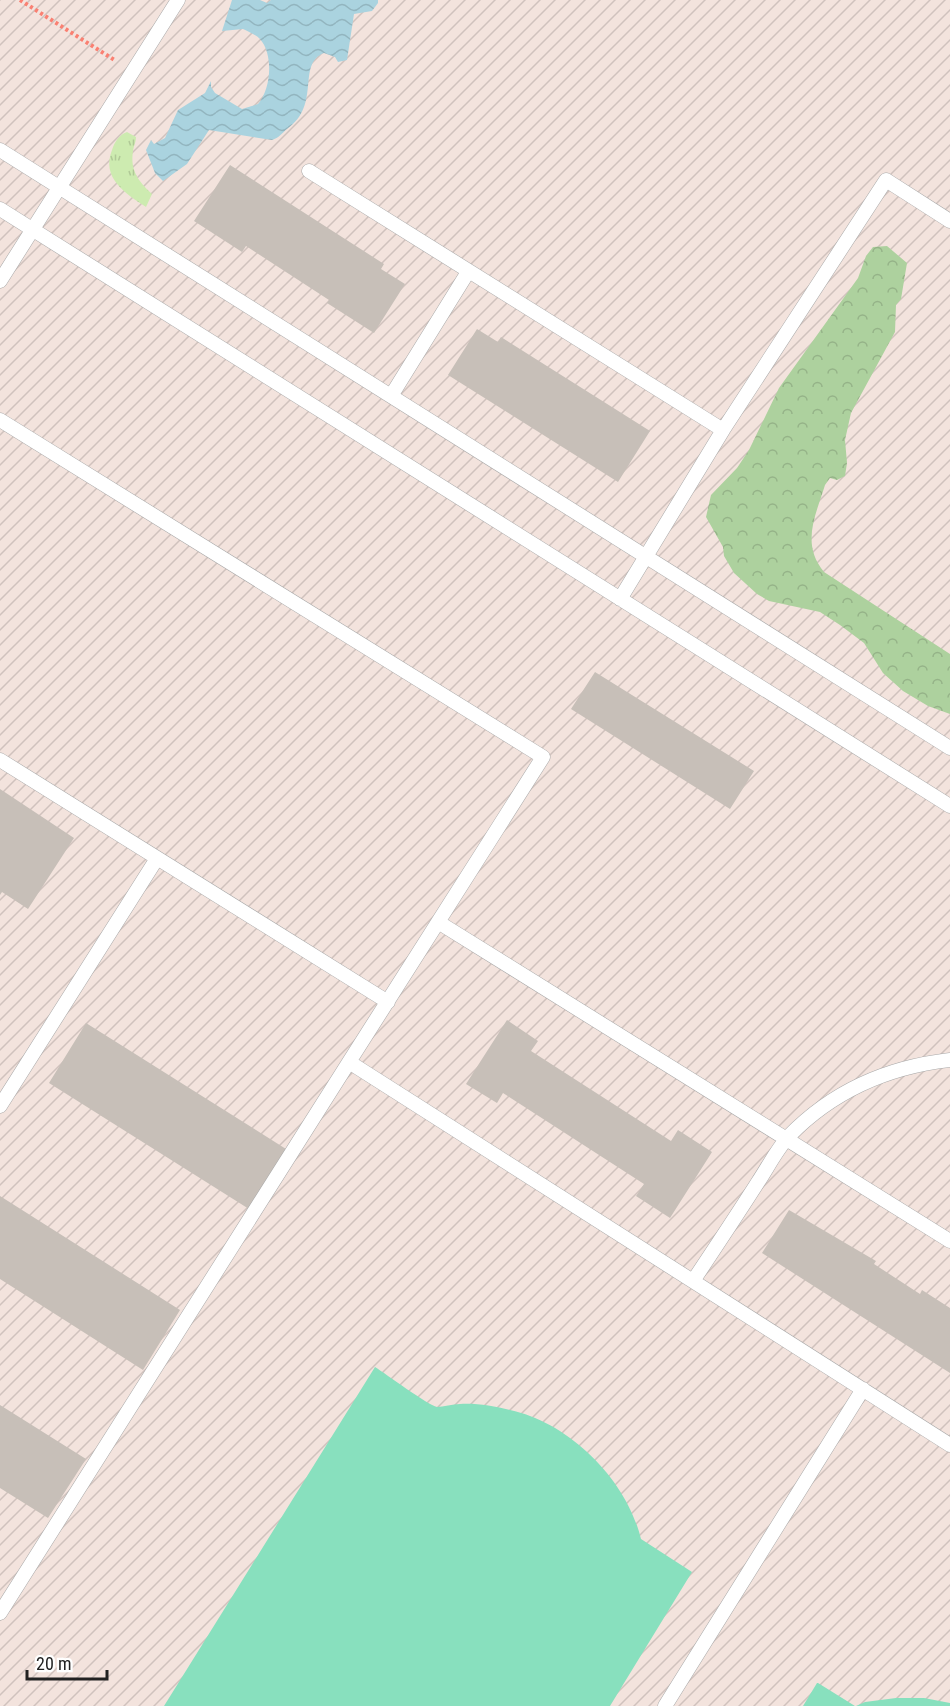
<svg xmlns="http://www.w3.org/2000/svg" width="950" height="1706" viewBox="0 0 950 1706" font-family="'Roboto Condensed',sans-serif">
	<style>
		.military { fill: url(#military-furrows) }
		.grass { fill: url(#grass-tufts) }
		.forest { fill: url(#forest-crowns) }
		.pitch { fill: #88e0be }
		.water { fill: url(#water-waves) }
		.building { fill: #c7bfb8 }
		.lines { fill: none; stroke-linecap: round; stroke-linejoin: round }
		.lane-casing { stroke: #a9a9a9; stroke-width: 15 }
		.path { stroke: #fa8072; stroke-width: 4; stroke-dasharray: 3 3; stroke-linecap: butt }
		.lane { stroke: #fff; stroke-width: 14 }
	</style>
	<defs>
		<pattern id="military-furrows" width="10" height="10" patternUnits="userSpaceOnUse" patternTransform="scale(1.5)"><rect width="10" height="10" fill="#f3e3dd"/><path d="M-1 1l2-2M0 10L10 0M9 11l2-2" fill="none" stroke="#d0c2bd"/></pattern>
		<pattern id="grass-tufts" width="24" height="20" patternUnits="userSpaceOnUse" patternTransform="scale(1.5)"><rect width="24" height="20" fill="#cdebb0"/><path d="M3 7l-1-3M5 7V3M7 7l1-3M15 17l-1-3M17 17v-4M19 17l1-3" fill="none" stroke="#b0c997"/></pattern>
		<pattern id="forest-crowns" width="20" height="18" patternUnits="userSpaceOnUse" patternTransform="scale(1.5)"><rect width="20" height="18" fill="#add19e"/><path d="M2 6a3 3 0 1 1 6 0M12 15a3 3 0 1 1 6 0" fill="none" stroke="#95b388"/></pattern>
		<pattern id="water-waves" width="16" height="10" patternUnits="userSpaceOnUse" patternTransform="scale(1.5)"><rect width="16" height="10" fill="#aad3df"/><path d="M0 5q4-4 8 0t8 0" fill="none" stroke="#92b5bf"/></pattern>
	</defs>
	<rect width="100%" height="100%" fill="#f2efe9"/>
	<path class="military" d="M0,0H950V1706H0Z"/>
	<path class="grass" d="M127,132L136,137C136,142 134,145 133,151C130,170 138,181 152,194L146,207C125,193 101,178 112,150C115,141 119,135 127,132Z"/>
	<path class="forest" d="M887,246L907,263L901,299L896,305L895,332L851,413L845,440L847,463L845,476L837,480L830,478L825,485C815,517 801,544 824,572L950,654V714L928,706L903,691L883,673L864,643L840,625L820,612L769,601L757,594L734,573L724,556L723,547L706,517L711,495L737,468L749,450L779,388L858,278L866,256L873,247Z"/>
	<path class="pitch" d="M375,1367C386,1374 428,1405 437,1407C443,1407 453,1404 460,1404C476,1403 494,1406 510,1410C570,1423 627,1480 641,1539L692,1572L610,1706H164Z
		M817,1683H818L855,1706H803Z
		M896,1698H924L950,1703V1706H856L865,1702Z"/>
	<path class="water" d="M232,0H260L267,3L271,0H378V3L372,11L354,14L347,60L338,62L335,57L324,53C296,64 322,105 287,129C282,133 279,138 272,140L209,130L187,164L163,181L155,173L146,150L151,140L154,144L165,138L178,110L205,93L211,81V87L215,93L242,109L258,104C271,89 274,55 260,39C256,35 249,32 243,29L222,31Z"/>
	<path class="building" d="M230,165L384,264L381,269L405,284L374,333L327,303L329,300L246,246L242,252L194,221Z
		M477,329L498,342L501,337L650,431L618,482L448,375Z
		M595,672L754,771L730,809L571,709Z
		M0,789L74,838L28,909L2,892L0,895Z
		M507,1020L538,1041L531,1051L671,1141L678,1130L712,1152L670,1218L636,1196L644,1184L503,1093L497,1103L466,1084Z
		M86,1023L286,1149L249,1209L49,1083Z
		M0,1196L180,1310L143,1370L0,1279Z
		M789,1210L876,1261L874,1264L920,1294L922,1290L950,1308V1373L762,1253Z
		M0,1405L86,1459L48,1518L0,1488Z"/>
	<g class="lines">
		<defs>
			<path id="lane" d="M0,150L950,748
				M309,171L723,430
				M0,209L950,806
				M0,281L178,0
				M391,396L468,272
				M0,420L543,757L349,1062
				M620,599L723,430L886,180L950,221
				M0,760L388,1002
				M438,922L950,1241
				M0,1106L156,860
				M693,1281C715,1248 737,1215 758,1182C768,1167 777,1149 789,1136C833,1091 888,1067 950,1060
				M0,1613L349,1062L950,1445
				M665,1706L863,1389"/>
		</defs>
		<use href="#lane" class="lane-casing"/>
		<path class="path" d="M20,0L116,61"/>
		<use href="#lane" class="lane"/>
	</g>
	<path d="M27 1670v9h80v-9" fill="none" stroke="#222222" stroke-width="3"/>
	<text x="36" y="1670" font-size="18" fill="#222222" stroke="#ffffff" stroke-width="4.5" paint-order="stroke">20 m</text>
</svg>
